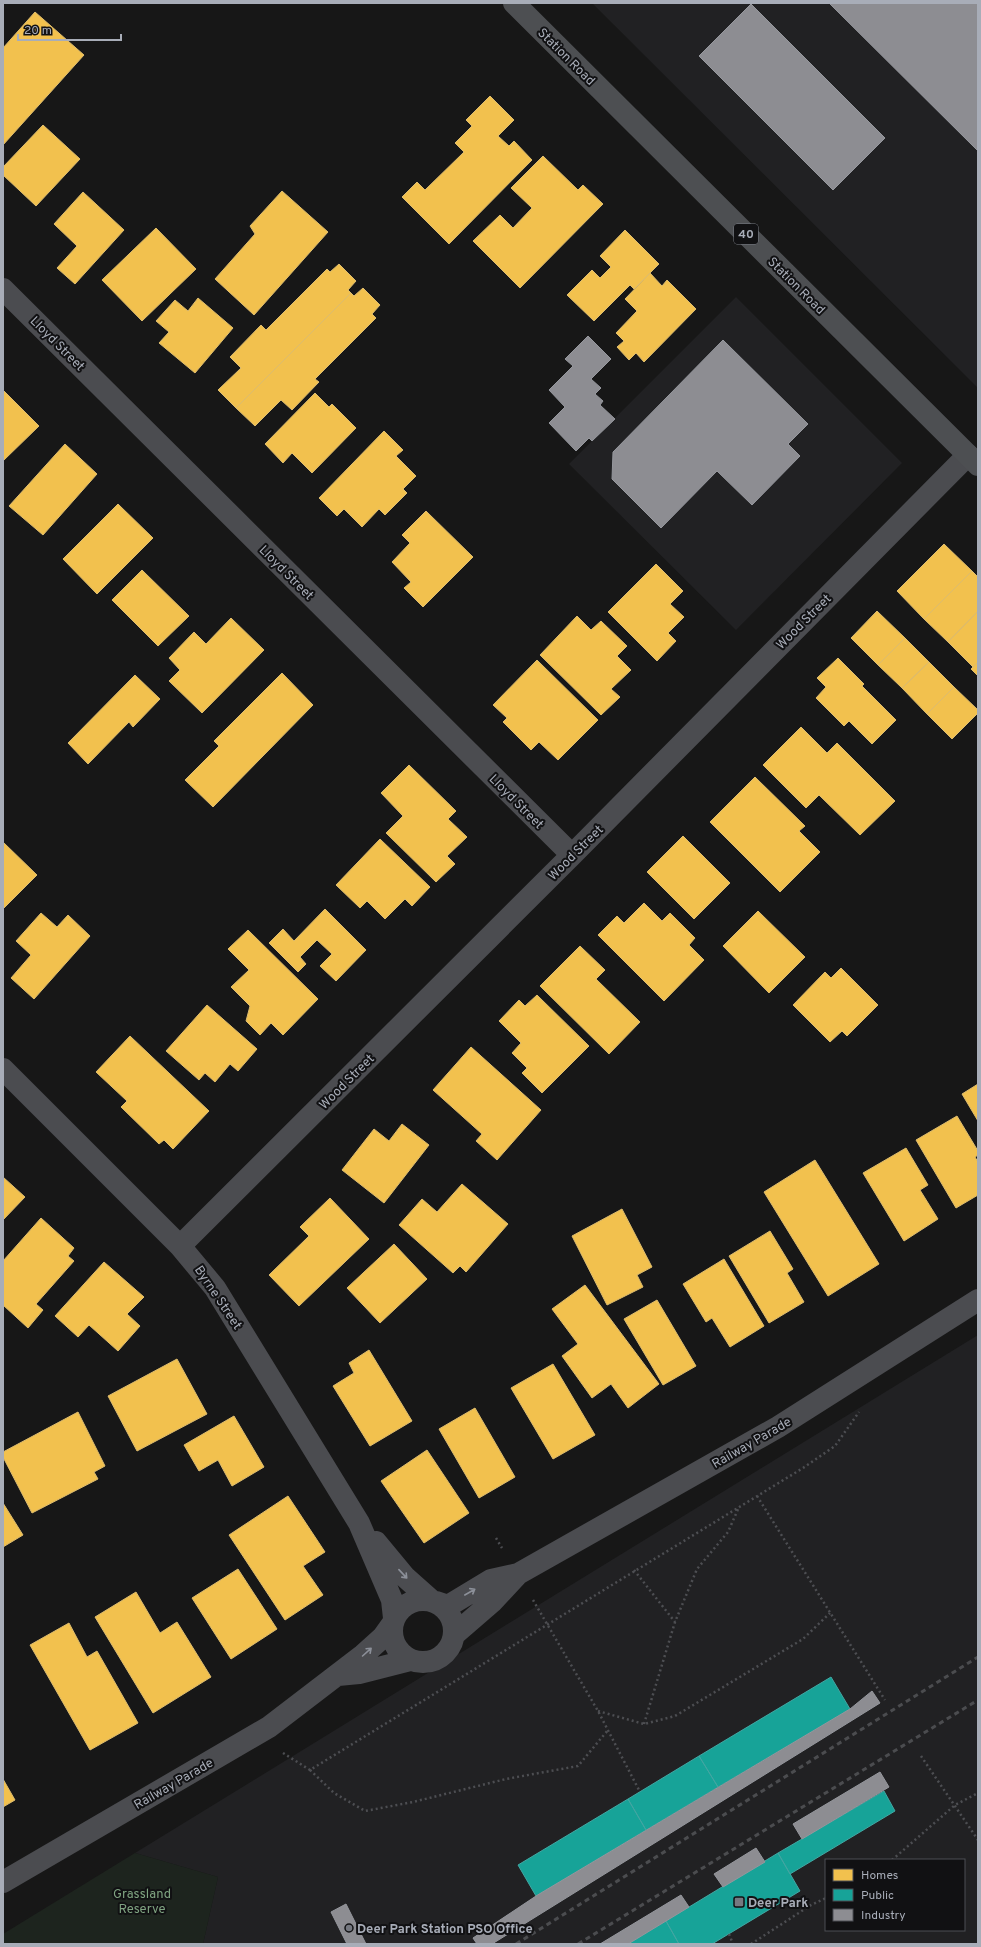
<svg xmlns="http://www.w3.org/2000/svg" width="981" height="1947" viewBox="0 0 981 1947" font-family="Overpass,sans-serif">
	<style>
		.built { fill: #212123; fill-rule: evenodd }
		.green { fill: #1d241e }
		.homes { fill: #f2c14e; stroke: #dcbb6e }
		.public { fill: #17a398; stroke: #42a6a2 }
		.industry { fill: #8d8d92; stroke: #95979d }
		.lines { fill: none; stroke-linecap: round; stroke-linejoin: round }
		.path { stroke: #4d4e52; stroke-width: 2.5; stroke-dasharray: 2 3; stroke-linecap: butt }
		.minor { stroke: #4b4c50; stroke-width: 22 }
		.major { stroke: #4d4f52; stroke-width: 22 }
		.rail { stroke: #4b4c4f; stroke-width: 3; stroke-dasharray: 5 4; stroke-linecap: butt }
		.oneway { stroke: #8c9099 }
		.poi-dot { fill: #757880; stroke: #111113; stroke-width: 1.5 }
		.labels { text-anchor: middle; stroke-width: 4; stroke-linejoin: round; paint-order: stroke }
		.shield { fill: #111113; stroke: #7b7e86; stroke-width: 1 }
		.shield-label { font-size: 12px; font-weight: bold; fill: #a8adb8 }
		.street-label { font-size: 13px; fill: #a8adb8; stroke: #111113 }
		.park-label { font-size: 13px; fill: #7fa381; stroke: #111113 }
		.poi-label { font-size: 13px; font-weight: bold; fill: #a8adb8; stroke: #111113; text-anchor: start }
	</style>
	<rect width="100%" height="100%" fill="#171717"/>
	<path class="built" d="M592,3H978V388Z
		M736,297L902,463L736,630L569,464Z
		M978,1335V1944H203L218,1877L135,1853ZM826,1860H964V1930H826Z"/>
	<path class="green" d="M135,1853L218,1877L203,1944H3V1934Z"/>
	<path class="homes" d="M35,12L84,55L3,145V48Z
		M490,96L514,120L498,136L509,146L514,141L532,160L449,244L402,197L417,182L425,190L464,152L455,143L472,126L466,120Z
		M43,125L80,159L36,206L3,175V167Z
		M543,156L578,190L583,185L603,204L520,288L473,241L500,215L513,228L532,208L511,188Z
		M282,191L328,232L254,315L215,279L255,234L250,226Z
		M83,192L124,230L75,284L57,268L77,246L54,224Z
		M156,228L196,269L142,321L102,280Z
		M625,230L659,264L634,289L630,285L594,321L567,295L592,270L600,278L611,267L600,256Z
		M339,264L356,281L348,290L351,293L236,408L218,390L241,368L230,357L261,325L266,330L327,269L330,272Z
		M650,273L662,286L667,280L696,309L644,362L636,353L629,360L617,347L624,341L616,333L637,311L625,299Z
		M363,288L380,305L372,314L376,318L315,379L319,382L292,410L281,400L255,426L236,408L351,293L354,296Z
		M198,298L233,328L195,373L159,343L169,332L156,321L175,300L188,311Z
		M3,390L39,426L3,461Z
		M315,393L329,407L332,404L356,428L312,473L292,453L283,463L265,444Z
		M384,431L403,450L396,456L416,476L403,489L407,493L385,515L379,509L362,527L344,509L337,516L319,498Z
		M65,444L97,474L43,535L9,506Z
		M118,504L153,538L97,594L63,559Z
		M426,511L473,557L423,607L404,588L411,582L392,562L410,543L402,535Z
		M944,544L972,571L924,619L897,591Z
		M656,564L683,591L670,604L684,617L668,633L676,641L657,661L608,612Z
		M142,570L189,616L158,646L112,600Z
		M972,571L978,577V611L948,642L924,619Z
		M877,611L905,638L878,665L851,638Z
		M978,611V662L973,667L948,642Z
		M577,616L591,630L601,621L627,646L617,656L631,670L611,689L620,697L601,715L540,655Z
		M231,618L264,650L202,713L169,681L180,670L169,658L194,632L206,644Z
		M905,638L929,662L902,688L878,665Z
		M838,658L864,684L862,686L896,720L872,744L849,721L844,726L816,698L826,687L817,678Z
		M537,660L598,720L558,760L539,742L531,750L503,722L507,718L493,705Z
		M929,662L954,687L927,714L902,688Z
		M978,662V676L971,669Z
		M282,673L313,705L213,807L185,780L219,746L214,741Z
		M135,675L160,699L133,727L129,722L88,764L68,743Z
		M954,687L978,710V713L952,739L927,714Z
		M801,727L827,753L837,743L895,801L860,835L819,795L806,808L763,765Z
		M409,765L456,811L448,819L467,837L447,856L455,864L436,882L386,833L403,816L381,793Z
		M755,777L805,826L799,831L820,852L780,892L710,822Z
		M683,836L730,883L694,919L647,872Z
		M380,839L430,887L412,906L405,899L385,919L367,901L360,908L336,885Z
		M3,842L37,875L3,909Z
		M644,903L662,921L670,913L695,938L689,945L704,960L664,1001L598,935L617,916L624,923Z
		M325,909L366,950L336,981L320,966L332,954L317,940L300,957L306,964L298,972L269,943L283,929L294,941Z
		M758,911L805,957L769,993L723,946Z
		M41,913L57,927L68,915L90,936L34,999L11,978L31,955L16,941Z
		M248,930L318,999L283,1035L271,1023L260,1035L246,1021L250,1006L231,987L249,970L228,949Z
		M580,946L605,970L596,979L640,1022L609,1054L540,986Z
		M841,968L878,1005L847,1036L842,1031L830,1042L793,1005L825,972L831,978Z
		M537,995L589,1046L542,1093L522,1073L527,1068L512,1053L521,1043L499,1021L519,1000L525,1006Z
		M207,1005L257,1049L238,1071L230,1064L215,1082L205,1073L199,1080L166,1051Z
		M130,1036L209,1111L173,1149L164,1140L159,1144L121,1107L127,1101L96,1072Z
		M471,1047L541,1110L497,1160L476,1141L482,1134L433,1090Z
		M978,1084V1121L962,1094Z
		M957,1116L978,1151V1155L975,1157L978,1162V1195L956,1208L916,1140Z
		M402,1124L429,1145L384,1203L342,1170L374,1129L389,1141Z
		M906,1148L928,1185L920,1190L938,1219L904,1241L863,1173Z
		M815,1160L879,1264L828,1296L764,1192Z
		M3,1177L25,1197L3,1220Z
		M462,1184L508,1224L466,1272L460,1266L453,1273L399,1225L422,1199L437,1212Z
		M330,1198L369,1239L299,1306L269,1275L309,1236L300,1227Z
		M622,1209L652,1267L637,1275L643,1287L607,1305L572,1236Z
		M41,1218L74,1248L68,1256L74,1261L36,1304L43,1310L28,1328L3,1305V1261Z
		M770,1231L793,1269L787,1273L804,1302L769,1323L729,1256Z
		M394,1244L427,1279L380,1323L347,1288Z
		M724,1259L764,1326L730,1347L712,1318L706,1322L683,1284Z
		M104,1262L144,1297L127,1314L140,1326L118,1351L89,1325L78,1337L55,1316Z
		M585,1285L659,1384L628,1408L611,1384L592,1398L562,1356L578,1344L552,1309Z
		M657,1300L696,1366L663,1385L624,1319Z
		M369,1350L412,1421L370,1446L333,1386L354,1373L349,1363Z
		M177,1359L207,1414L137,1451L108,1396Z
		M553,1364L595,1435L553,1459L511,1388Z
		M475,1408L515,1477L479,1498L439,1429Z
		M78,1412L105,1466L94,1472L98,1479L32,1513L3,1457V1452Z
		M234,1416L264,1467L232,1486L218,1460L199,1471L184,1445Z
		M427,1450L469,1513L424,1543L381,1481Z
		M288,1496L325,1552L303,1566L323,1595L285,1620L229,1535Z
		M3,1503L23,1535L3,1547Z
		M238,1569L277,1629L231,1659L192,1598Z
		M136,1592L160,1633L177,1622L211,1677L153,1713L95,1617Z
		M69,1623L87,1657L97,1651L138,1723L90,1750L30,1645Z
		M3,1779L15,1800L3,1807Z"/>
	<path class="public" d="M831,1677L850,1709L718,1787L699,1756Z
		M699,1756L718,1787L646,1830L628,1799Z
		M884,1791L895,1811L790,1874L778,1853Z
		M628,1799L646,1830L536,1896L518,1865Z
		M778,1853L800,1891L712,1944H679L666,1921Z
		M666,1921L679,1944H628Z"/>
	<path class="industry" d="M829,3H978V151Z
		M751,4L885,138L833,190L699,56Z
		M588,336L611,359L591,379L601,388L595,394L603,401L600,405L615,419L592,441L589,438L576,451L549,423L565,407L549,390L573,366L565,359Z
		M723,340L808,424L788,444L800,456L752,505L717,471L661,528L612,479L613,452Z
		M872,1691L880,1703L492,1944H477L473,1938L536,1896L850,1709Z
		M880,1772L889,1787L802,1839L793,1824Z
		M756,1848L765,1862L723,1887L714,1874Z
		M681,1895L689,1907L628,1944H600Z
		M346,1904L366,1944H347L331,1912Z"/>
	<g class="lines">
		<path class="path" d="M757,1496L885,1700
			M496,1538L502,1548
			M634,1570L675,1622
			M533,1600L598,1711L640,1792
			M598,1711L644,1724L675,1716L803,1639L830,1613
			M644,1724L675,1622L697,1569L728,1532L739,1507
			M283,1753L310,1770L803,1468L835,1446L859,1412
			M921,1756L978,1840
			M310,1770L334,1793L365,1811L413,1802L506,1779L578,1766L608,1730
			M892,1860L955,1805L978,1793
			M729,1934L733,1944
			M751,1944L811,1905L826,1898"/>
		<path class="minor" d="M3,289L572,855
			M3,1069L180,1246L215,1288L359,1523L392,1600L394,1618
			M180,1246L572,855L968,455
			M376,1542L405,1577L432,1601
			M392 1631a31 31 0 1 1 62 0a31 31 0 1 1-62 0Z
			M436,1602L448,1606L491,1580L518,1574L778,1427L978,1300
			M455,1634L492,1602L518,1574
			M338,1675L359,1673L410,1660
			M3,1882L269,1727L363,1655L383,1637L393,1623"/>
		<path class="major" d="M514,3L978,465"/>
		<path class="rail" d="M516,1944L978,1657
			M578,1944L978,1700"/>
	</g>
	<defs><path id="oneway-shaft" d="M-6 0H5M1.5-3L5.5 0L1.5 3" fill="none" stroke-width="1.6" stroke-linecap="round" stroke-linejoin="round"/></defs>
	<g class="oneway">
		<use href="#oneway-shaft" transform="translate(403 1574) rotate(47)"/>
		<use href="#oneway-shaft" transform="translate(470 1592) rotate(-30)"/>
		<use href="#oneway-shaft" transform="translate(367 1652) rotate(-42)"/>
	</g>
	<g class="poi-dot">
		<rect x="734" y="1897" width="10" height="10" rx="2"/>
		<circle cx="349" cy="1928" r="4"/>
	</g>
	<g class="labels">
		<rect class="shield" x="734" y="224" width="24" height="20" rx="3"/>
		<g class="shield-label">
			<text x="746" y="238">40</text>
		</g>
		<g class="street-label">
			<text transform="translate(567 56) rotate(45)" y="5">Station Road</text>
			<text transform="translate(797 285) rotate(45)" y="5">Station Road</text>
			<text transform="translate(58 343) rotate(45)" y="5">Lloyd Street</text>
			<text transform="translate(287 572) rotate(45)" y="5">Lloyd Street</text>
			<text transform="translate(803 621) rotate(-45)" y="5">Wood Street</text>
			<text transform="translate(517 801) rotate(45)" y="5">Lloyd Street</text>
			<text transform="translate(575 852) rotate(-45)" y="5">Wood Street</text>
			<text transform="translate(346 1081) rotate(-45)" y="5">Wood Street</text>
			<text transform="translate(219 1297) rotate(56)" y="5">Byrne Street</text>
			<text transform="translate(751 1442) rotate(-30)" y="5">Railway Parade</text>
			<text transform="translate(173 1783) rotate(-30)" y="5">Railway Parade</text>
		</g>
		<g class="park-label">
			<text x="142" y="1898">Grassland<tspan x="142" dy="15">Reserve</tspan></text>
		</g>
		<g class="poi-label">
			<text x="748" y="1907">Deer Park</text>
			<text x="357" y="1933">Deer Park Station PSO Office</text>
		</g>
	</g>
	<rect width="981" height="1947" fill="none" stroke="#a8adb8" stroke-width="8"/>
	<rect x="825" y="1859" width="140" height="72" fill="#111113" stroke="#4d4f55"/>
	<rect x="833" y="1869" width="20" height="12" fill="#f2c14e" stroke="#4d4f55"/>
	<text x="861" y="1879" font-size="12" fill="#a8adb8">Homes</text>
	<rect x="833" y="1889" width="20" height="12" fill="#17a398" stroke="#4d4f55"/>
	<text x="861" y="1899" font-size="12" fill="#a8adb8">Public</text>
	<rect x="833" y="1909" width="20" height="12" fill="#8d8d92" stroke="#4d4f55"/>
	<text x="861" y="1919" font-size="12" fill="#a8adb8">Industry</text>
	<path d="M18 34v6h103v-6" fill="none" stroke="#a8adb8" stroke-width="2"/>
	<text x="24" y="34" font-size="12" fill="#a8adb8" stroke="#111113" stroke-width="3" paint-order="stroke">20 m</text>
</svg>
